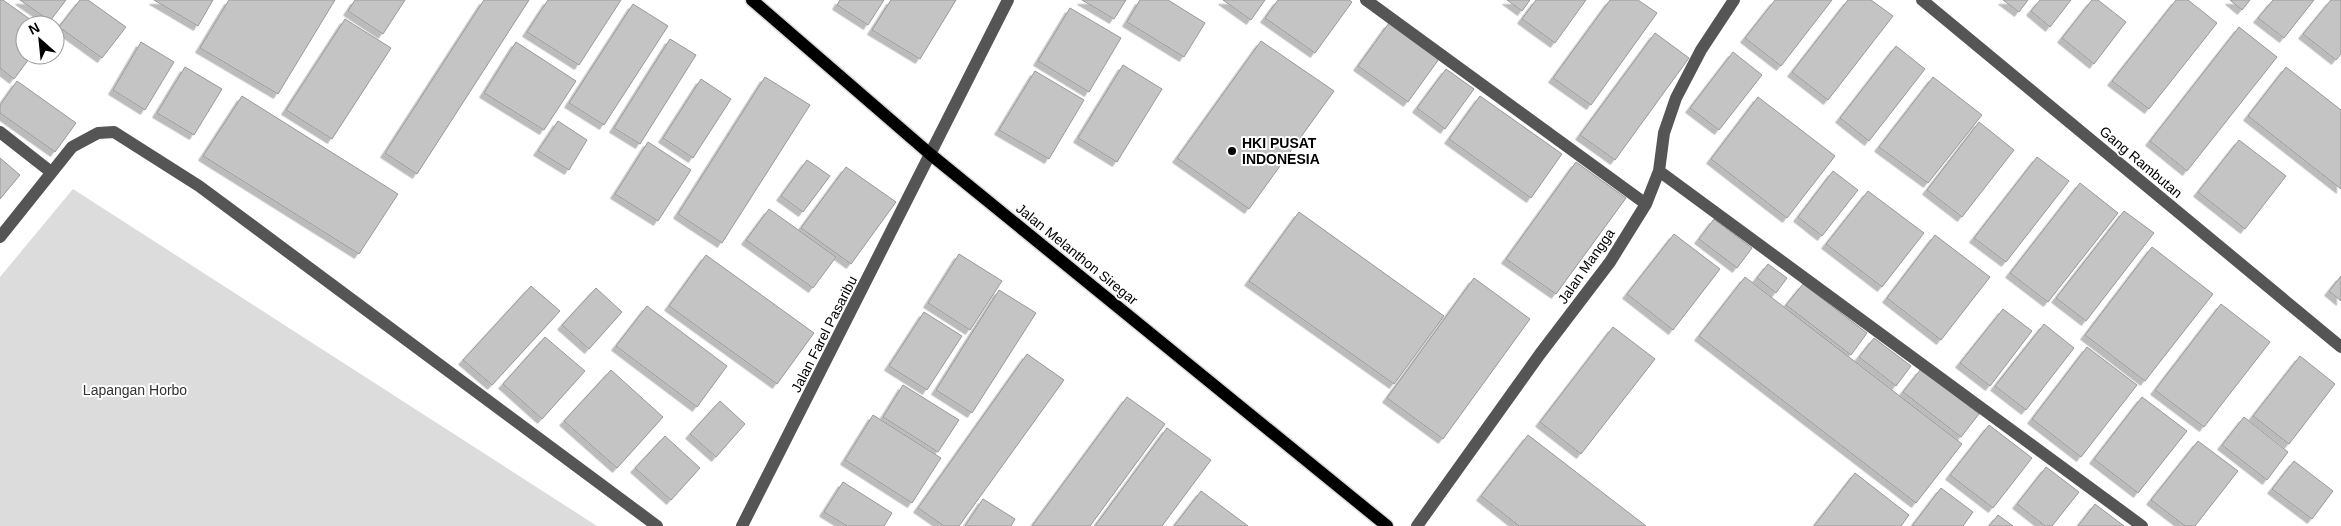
<svg xmlns="http://www.w3.org/2000/svg" width="2341" height="526" viewBox="0 0 2341 526" font-family="Arial,sans-serif">
	<style>
		.green { fill: #dcdcdc }
		.building { fill: #c4c4c4; stroke: #999; filter: url(#shadow) }
		.lines { fill: none; stroke-linecap: round; stroke-linejoin: round }
		.major-casing { stroke: #dbdbdb; stroke-width: 15 }
		.minor { stroke: #555; stroke-width: 12 }
		.major { stroke: #000; stroke-width: 12 }
		.poi-dot { fill: #000; stroke: #fff; stroke-width: 2 }
		.labels { text-anchor: middle; stroke-width: 4; stroke-linejoin: round; paint-order: stroke }
		.poi-label { font-size: 14px; font-weight: bold; fill: #000; stroke: #fff; text-anchor: start }
		.street-label { font-size: 14px; fill: #000; stroke: #fff }
		.park-label { font-size: 14px; fill: #333; stroke: #fff }
	</style>
	<defs>
		<filter id="shadow"><feDropShadow dx="-4.5" dy="4.5" stdDeviation="0" flood-color="#0004"/></filter>
	</defs>
	<rect width="100%" height="100%" fill="#fff"/>
	<path class="green" d="M73,189L597,526H0V277Z"/>
	<path class="building" d="M0,0H3L38,25H25V55H32L14,79L0,68Z
		M20,0H66L50,21Z
		M80,0H88L126,27L102,58L59,27Z
		M154,0H213L198,26Z
		M229,0H335L278,94L200,48Z
		M355,0H405L383,34L348,11Z
		M484,0H529L417,174L385,153Z
		M548,0H621L579,65L527,32Z
		M840,0H884L868,25L837,5Z
		M891,0H956L920,59L872,30Z
		M1082,0H1126L1114,19Z
		M1140,0H1168L1205,23L1184,57L1127,22Z
		M1223,0H1265L1251,20Z
		M1278,0H1349L1352,2L1315,53L1265,18Z
		M1507,0H1530L1522,11Z
		M1536,0H1586L1555,43L1522,19Z
		M1610,0H1638L1657,13L1591,105L1553,78Z
		M1775,0H1832L1781,66L1745,38Z
		M1848,0H1871L1893,16L1828,100L1792,72Z
		M2003,0H2028L2019,12Z
		M2040,0H2071L2050,27L2031,11Z
		M2092,0H2098L2126,22L2094,64L2062,38Z
		M2176,0H2188L2217,23L2149,109L2112,81Z
		M2230,0H2250L2242,10Z
		M2273,0H2314L2284,38L2258,18Z
		M2331,0H2341V54L2336,60L2303,34Z
		M633,4L668,26L604,125L569,103Z
		M1070,8L1121,38L1089,92L1038,61Z
		M345,19L391,48L332,139L286,110Z
		M1389,23L1439,59L1408,102L1358,66Z
		M2239,27L2277,57L2187,171L2150,141Z
		M1655,33L1689,58L1615,160L1580,135Z
		M670,39L696,55L640,144L614,128Z
		M1261,41L1334,91L1249,209L1177,158Z
		M141,42L174,62L145,110L113,90Z
		M516,42L576,81L544,130L484,93Z
		M1896,46L1925,69L1869,141L1840,118Z
		M1733,52L1762,75L1719,130L1690,108Z
		M1123,65L1162,89L1117,162L1078,138Z
		M185,67L222,89L194,135L157,113Z
		M2286,67L2341,110V189L2248,116Z
		M1446,69L1474,89L1445,129L1417,108Z
		M1035,71L1084,100L1049,159L999,130Z
		M765,77L810,105L722,243L678,214Z
		M1933,77L1982,115L1928,183L1879,147Z
		M701,79L731,99L693,158L663,138Z
		M17,81L76,123L55,152L0,113V105Z
		M242,96L398,194L359,254L203,156Z
		M1480,96L1562,154L1531,198L1449,139Z
		M1758,97L1835,156L1787,218L1711,159Z
		M558,121L587,140L569,170L538,151Z
		M1979,122L2014,150L1962,217L1927,190Z
		M2239,140L2286,176L2245,229L2198,192Z
		M648,142L691,170L658,221L615,194Z
		M2037,157L2069,181L2006,262L1974,238Z
		M0,158L20,175L0,199Z
		M807,160L830,176L803,212L781,196Z
		M1576,162L1626,198L1556,294L1506,259Z
		M846,167L896,202L851,264L801,228Z
		M1833,171L1858,190L1822,236L1798,217Z
		M2080,183L2118,213L2048,302L2010,273Z
		M1868,191L1924,233L1882,287L1826,244Z
		M769,209L836,257L813,288L746,240Z
		M2124,211L2154,233L2086,321L2056,298Z
		M1299,212L1444,316L1394,384L1249,281Z
		M1714,219L1752,248L1737,268L1699,239Z
		M1674,234L1720,269L1673,330L1627,294Z
		M1935,235L1990,277L1941,340L1887,298Z
		M2152,247L2213,294L2145,381L2085,335Z
		M959,254L1002,281L970,330L928,303Z
		M706,255L814,333L777,384L669,306Z
		M1768,264L1787,278L1776,293L1757,278Z
		M2341,276V301L2329,291Z
		M1745,277L1962,444L1916,503L1699,336Z
		M1474,278L1530,319L1443,439L1387,398Z
		M1803,284L1867,333L1851,355L1786,305Z
		M531,286L560,311L492,385L463,360Z
		M596,288L622,312L589,349L562,325Z
		M999,290L1036,313L972,413L936,390Z
		M2221,304L2270,342L2204,427L2155,390Z
		M647,306L727,366L697,407L616,346Z
		M2003,309L2032,331L1990,386L1960,363Z
		M924,312L962,336L927,390L889,366Z
		M2044,324L2074,348L2026,410L1995,386Z
		M1613,327L1655,359L1581,454L1540,422Z
		M545,337L585,371L542,419L503,384Z
		M1874,338L1911,366L1896,386L1859,357Z
		M2087,347L2137,385L2081,457L2032,419Z
		M1027,354L1064,380L959,526H944L918,508Z
		M2300,356L2335,384L2289,444L2253,416Z
		M1921,369L1979,414L1961,437L1903,392Z
		M611,370L663,417L617,468L564,421Z
		M903,385L959,420L938,452L883,417Z
		M1127,397L1165,424L1090,526H1032Z
		M2142,397L2187,431L2138,493L2094,459Z
		M720,401L745,424L716,457L690,434Z
		M873,415L941,458L912,503L845,460Z
		M2244,417L2288,452L2267,480L2222,445Z
		M1989,425L2032,458L1993,508L1950,475Z
		M1167,428L1211,460L1162,526H1095Z
		M1528,435L1646,526H1519L1481,496Z
		M665,436L700,468L671,500L635,468Z
		M2198,441L2238,471L2195,526H2185L2151,500Z
		M2294,461L2333,491L2312,519L2272,489Z
		M2046,467L2079,492L2052,526H2045L2017,504Z
		M1855,473L1909,515L1901,526H1814Z
		M843,482L892,513L884,526H847L824,512Z
		M1941,488L1973,512L1963,526H1912Z
		M1201,491L1248,526H1174Z
		M983,499L1015,519L1011,526H965Z
		M2095,504L2124,526H2078Z
		M1998,515L2013,526H1989Z"/>
	<g class="lines">
		<defs>
			<path id="major" d="M752,0L930,154L1387,526"/>
		</defs>
		<use href="#major" class="major-casing"/>
		<path class="minor" d="M1366,0L1646,204
			M1922,0L2341,347
			M0,132L51,172
			M1659,171L2142,526
			M0,237L72,147L98,133L114,132L199,186L657,526
			M742,526L1008,0
			M1417,526L1540,354L1610,262L1646,204L1659,171L1664,133L1676,98L1701,50L1734,0"/>
		<use href="#major" class="major"/>
	</g>
	<circle class="poi-dot" cx="1232" cy="151" r="5"/>
	<g class="labels">
		<g class="poi-label">
			<text x="1242" y="148">HKI PUSAT<tspan x="1242" dy="16">INDONESIA</tspan></text>
		</g>
		<g class="street-label">
			<text transform="translate(2141 162) rotate(40)" y="5">Gang Rambutan</text>
			<text transform="translate(1077 254) rotate(39)" y="5">Jalan Melanthon Siregar</text>
			<text transform="translate(1586 266) rotate(-55)" y="5">Jalan Mangga</text>
			<text transform="translate(824 334) rotate(-63)" y="5">Jalan Farel Pasaribu</text>
		</g>
		<g class="park-label">
			<text x="135" y="395">Lapangan Horbo</text>
		</g>
	</g>
	<g transform="translate(40 40) rotate(333)"><circle r="24" fill="#ffffff" stroke="#999999"/>
	<path d="M0-4L9 19L0 12L-9 19Z" fill="#000000"/>
	<text y="-8" font-size="14" font-weight="bold" text-anchor="middle" fill="#000000">N</text>
	</g>
</svg>
